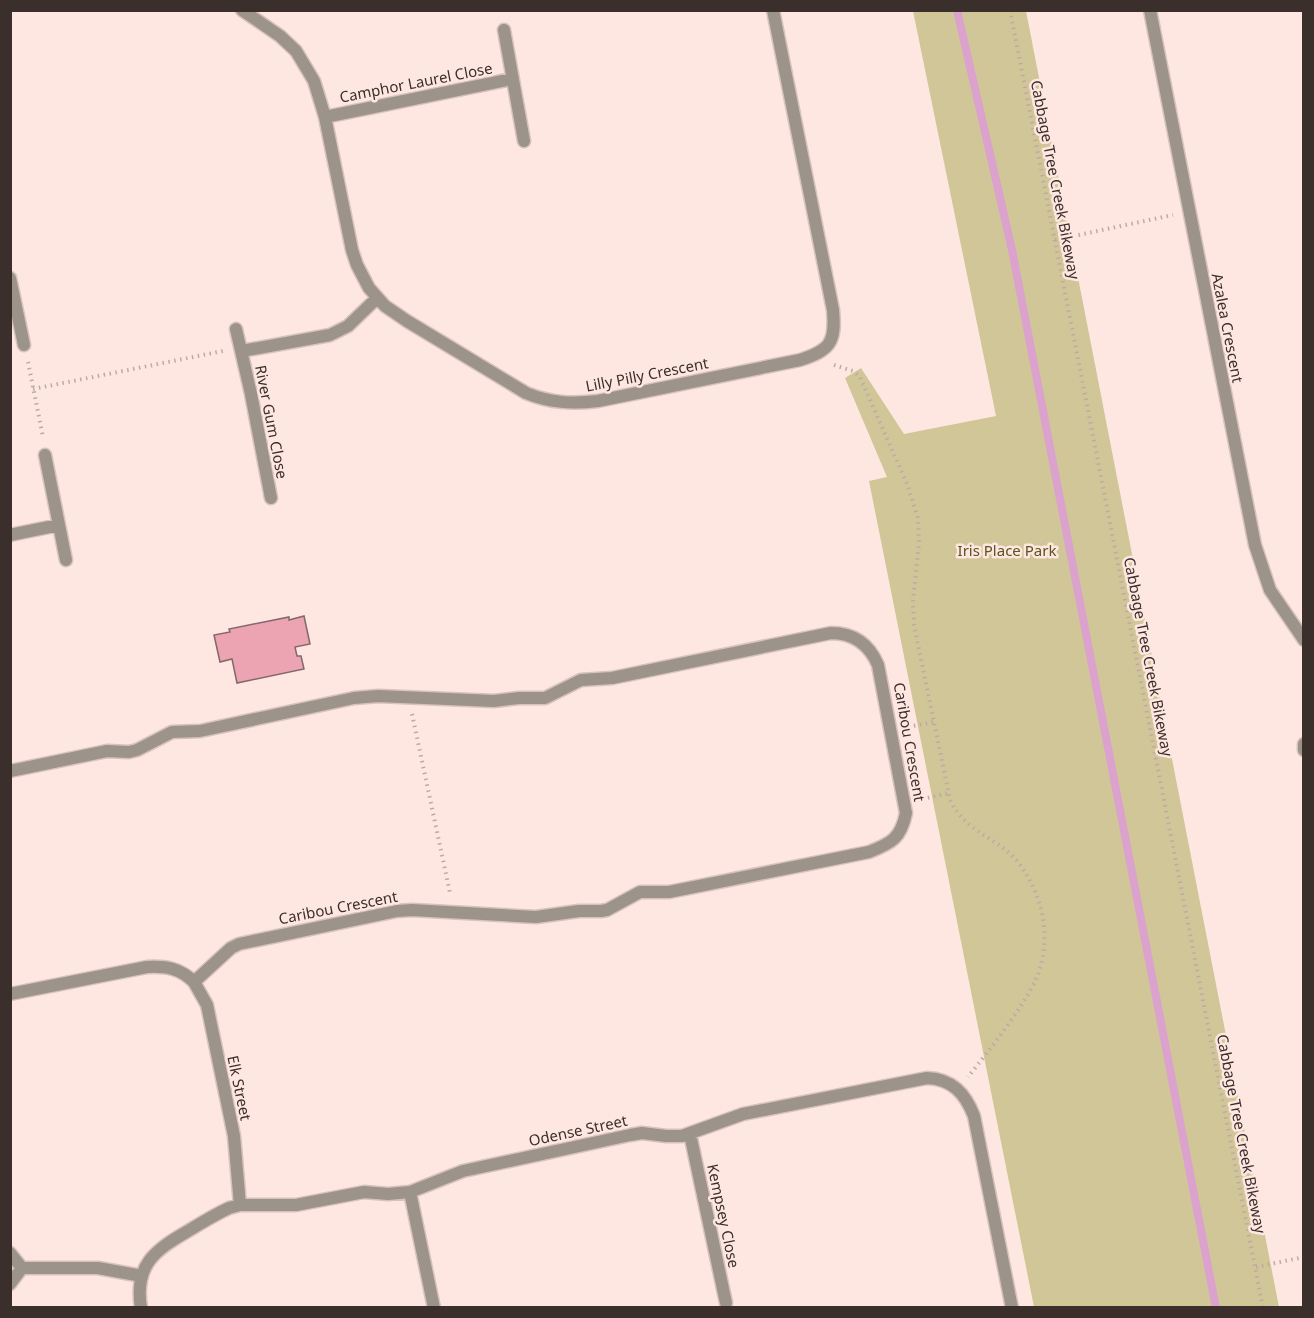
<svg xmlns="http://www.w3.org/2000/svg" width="1314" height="1318" viewBox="0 0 1314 1318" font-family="'Noto Sans',sans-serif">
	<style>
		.green { fill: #d1c698 }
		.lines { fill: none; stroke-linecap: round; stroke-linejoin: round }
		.stream { stroke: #dba2ce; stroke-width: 8 }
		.building { fill: #eca3b2; stroke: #82686d; stroke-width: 1.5 }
		.street-casing { stroke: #d8c2bd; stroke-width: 15 }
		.path { stroke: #beaaa5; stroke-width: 4; stroke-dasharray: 1.5 4.5; stroke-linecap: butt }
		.street { stroke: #9c938b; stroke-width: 12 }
		.labels { text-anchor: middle; stroke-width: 5; stroke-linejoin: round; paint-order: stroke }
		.street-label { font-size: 15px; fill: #3b2f2c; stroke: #ffe7e1 }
		.park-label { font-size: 15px; fill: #5e521f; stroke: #ffe7e1 }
	</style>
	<rect width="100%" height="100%" fill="#ffe7e1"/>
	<path class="green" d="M913,11H1026L1279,1307H1034L869,481L887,477L845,378L861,368L904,434L996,416Z"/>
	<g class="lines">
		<path class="stream" d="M957,10L1012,250L1216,1308"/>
	</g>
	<path class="building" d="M304,616L310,644L295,647L297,656H301L304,669L237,683L232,659L220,662L214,635L230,632L229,629L289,617V620Z"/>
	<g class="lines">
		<defs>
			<path id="street" d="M242,10L280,36L296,51L314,81L325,117L352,250L357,265L369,288L385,306L407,321L526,393C550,403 572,404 598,401L800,360C830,350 836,343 833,310L773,10
				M1150,10L1255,545L1270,590L1304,640
				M504,30L524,141
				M325,117L512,79
				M10,278L24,345
				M236,329L251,394L271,498
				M242,351L330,335L348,326L377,298
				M45,455L66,560
				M10,535L59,525
				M1304,744V750
				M10,771L107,751L129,752L137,750L172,732L200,731L354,698L378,696L494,701L519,698H545L581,680L612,678L831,633C854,633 869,644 878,665L906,813C901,838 892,843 869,852L669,892H640L607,910L601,911H579L536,917L412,910L397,911L239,944L231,948L194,982C180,968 166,966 147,967L10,994
				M194,982L207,1005L234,1136L240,1205
				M690,1134L726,1303
				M410,1192L434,1308
				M10,1253L22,1268L10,1284
				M22,1268H98L142,1276
				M141,1308C134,1265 155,1250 188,1231C201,1223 214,1215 229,1208L240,1205H296L364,1192L388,1194L410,1192L463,1171L630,1135L642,1133L666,1136H682L743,1114L927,1078C952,1079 965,1093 974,1116L1012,1308"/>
		</defs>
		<use href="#street" class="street-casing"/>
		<path class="path" d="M1010,10L1263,1308
			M1055,240L1173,215
			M28,362L43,437
			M834,365L853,371L860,377L907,484L918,518L919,543L913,601L914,625L950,800C967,834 996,836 1017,861C1041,891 1050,929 1041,965C1033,997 989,1050 968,1077
			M33,389L223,351
			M412,714L450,893
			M908,727L933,722
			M922,799L949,793
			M1256,1267L1304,1257"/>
		<use href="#street" class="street"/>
	</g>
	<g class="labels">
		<g class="street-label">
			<text transform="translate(416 83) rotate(-11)" y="5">Camphor Laurel Close</text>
			<text transform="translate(1055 180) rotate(79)" y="5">Cabbage Tree Creek Bikeway</text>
			<text transform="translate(1227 328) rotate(79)" y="5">Azalea Crescent</text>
			<text transform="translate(647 375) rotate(-11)" y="5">Lilly Pilly Crescent</text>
			<text transform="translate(271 422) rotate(79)" y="5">River Gum Close</text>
			<text transform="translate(1148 657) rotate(79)" y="5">Cabbage Tree Creek Bikeway</text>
			<text transform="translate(909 742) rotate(80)" y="5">Caribou Crescent</text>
			<text transform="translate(338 908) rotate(-11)" y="5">Caribou Crescent</text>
			<text transform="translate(239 1088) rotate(78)" y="5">Elk Street</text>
			<text transform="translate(578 1131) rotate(-12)" y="5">Odense Street</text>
			<text transform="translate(1241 1134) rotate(79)" y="5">Cabbage Tree Creek Bikeway</text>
			<text transform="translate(723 1216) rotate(78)" y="5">Kempsey Close</text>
		</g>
		<g class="park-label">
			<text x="1007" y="556">Iris Place Park</text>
		</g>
	</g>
	<rect width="1314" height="1318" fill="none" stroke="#3b2f2c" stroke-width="24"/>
</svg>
